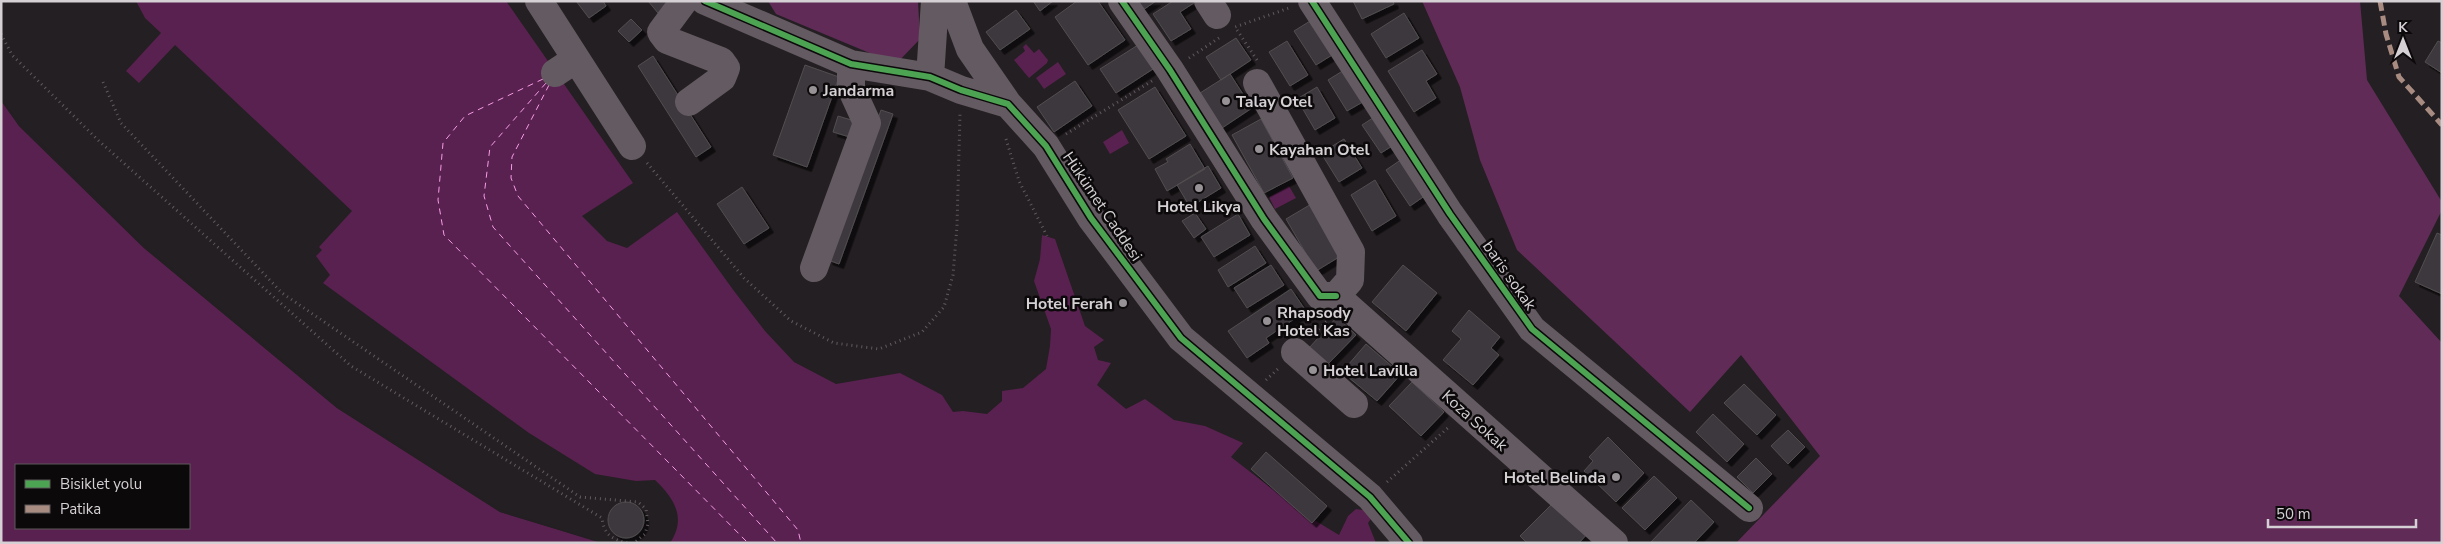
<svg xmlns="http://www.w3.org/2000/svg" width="2443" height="544" viewBox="0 0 2443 544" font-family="'Nunito Sans',sans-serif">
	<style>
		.forest { fill: #612b58 }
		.water { fill: #592150; fill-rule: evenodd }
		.pier { fill: #241f22 }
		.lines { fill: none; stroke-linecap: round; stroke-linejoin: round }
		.ferry { stroke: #f79ce6; stroke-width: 1; stroke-dasharray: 6 5; stroke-linecap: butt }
		.building { fill: #3d393c; stroke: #514e50; filter: url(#shadow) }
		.path { stroke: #625a60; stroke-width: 3; stroke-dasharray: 1 4; stroke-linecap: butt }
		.minor { stroke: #645a61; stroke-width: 28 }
		.quiet { stroke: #a88b81; stroke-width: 5; stroke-dasharray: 10 5; stroke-linecap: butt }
		.cycleway-casing { stroke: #0c090b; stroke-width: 9 }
		.cycleway { stroke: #4ca352; stroke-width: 6 }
		.poi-dot { fill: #969295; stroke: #0c090b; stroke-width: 2 }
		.labels { text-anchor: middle; stroke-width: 5; stroke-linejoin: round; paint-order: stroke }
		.poi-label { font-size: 16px; font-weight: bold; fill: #d4d0d3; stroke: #0c090b; text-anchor: start }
		.street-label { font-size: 16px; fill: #d4d0d3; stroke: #0c090b }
	</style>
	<defs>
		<filter id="shadow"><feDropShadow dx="4.5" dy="4.5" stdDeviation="0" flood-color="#0009"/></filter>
	</defs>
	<rect width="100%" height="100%" fill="#241f22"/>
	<path class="forest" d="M768,1H918L920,39L896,64L776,14Z
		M1422,1H2360L2367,80L2442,202V210L2399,296L2442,343V543H1736L1820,456L1741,355L1690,412L1517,250L1480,160L1460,87Z"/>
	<path class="water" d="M136,1H506L633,183L582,216L607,241L627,248L677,212L734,291L765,331L794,362L836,384L900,373L942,395L953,412L963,411L987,414L1002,401V391L1023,388L1046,369L1050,346L1051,329L1034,281L1040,259L1042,235L1055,239L1085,326L1104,340L1094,347L1098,360L1111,363L1097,385L1126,409L1145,399L1174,420L1205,426L1243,443L1231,457L1306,515L1339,535L1348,516L1356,509L1376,512L1368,523L1376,543H670C687,518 674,498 655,480L636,481L595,474L529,433L323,283L330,275L316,256L322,250L319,247L352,211L175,45L139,83L126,71L161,33L145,18Z
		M1026,44L1034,53L1039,49L1048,60L1047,63L1029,78L1014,60L1025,51L1023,47Z
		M1058,62L1066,74L1044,89L1036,78Z
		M1,101L19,126L144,248L337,408L500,512L601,543H1ZM16,465H189V528H16Z
		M1122,130L1129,143L1110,154L1103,142Z
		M1289,186L1296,198L1275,209L1269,197Z"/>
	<path class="pier" d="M1,98L21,124L145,246L338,406L501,510L604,543L500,512L337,408L144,248L19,126Z"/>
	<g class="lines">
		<path class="ferry" d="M543,79L465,116L443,143L438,200L444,235L748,543
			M546,83L490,147L484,196L493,227L777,543
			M549,85L512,157L511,178L518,196L798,530L801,543"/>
	</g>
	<path class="building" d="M576,1H603L606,6L589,18Z
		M648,1H669L658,13Z
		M1033,1H1053L1040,11Z
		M1077,1H1098L1125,40L1088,65L1055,17Z
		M1137,1H1156L1143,10Z
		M1173,1H1197L1180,12L1191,29L1171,41L1153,14Z
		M1353,1H1393L1394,4L1362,19Z
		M1016,10L1030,29L1000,50L986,32Z
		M1404,13L1419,38L1386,58L1371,34Z
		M1315,18L1337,52L1316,65L1294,31Z
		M631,19L642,30L629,42L618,31Z
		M1236,38L1251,60L1221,80L1206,57Z
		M1287,41L1308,75L1290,86L1269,52Z
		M2438,41L2442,43V73L2425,62Z
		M1138,45L1153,69L1116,93L1100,69Z
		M1422,50L1437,74L1426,81L1436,98L1414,112L1388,71Z
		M653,56L711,147L696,157L638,66Z
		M805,65L839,77L807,167L773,155Z
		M1349,67L1368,99L1347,111L1328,80Z
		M1230,74L1252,108L1222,128L1200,93Z
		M1075,81L1092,106L1054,132L1037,107Z
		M1155,87L1186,136L1149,159L1118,110Z
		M1317,87L1335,118L1315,130L1297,99Z
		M881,110L893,114L839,264L828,260Z
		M1382,112L1400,141L1381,153L1362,125Z
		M838,116L858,122L853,138L833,132Z
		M1261,119L1293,178L1264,193L1232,135Z
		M1344,139L1362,168L1339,182L1321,153Z
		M1190,144L1205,169L1167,191L1155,169L1168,162L1166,159Z
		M1408,155L1432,191L1410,206L1386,170Z
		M1208,166L1221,188L1190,207L1177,185Z
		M1375,180L1396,216L1372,231L1351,195Z
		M742,187L769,228L744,244L717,204Z
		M1313,203L1344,254L1316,271L1286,219Z
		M1195,213L1206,229L1194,238L1182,221Z
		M1238,214L1250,235L1214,257L1201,237Z
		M2437,233L2442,235V294L2415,282Z
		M1255,246L1266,263L1228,287L1218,270Z
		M1271,265L1284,285L1247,308L1234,288Z
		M1403,265L1437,293L1406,331L1372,302Z
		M1291,289L1306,311L1266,338L1269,343L1247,358L1228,331Z
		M1469,310L1500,337L1491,348L1499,355L1473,385L1443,360L1461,339L1452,331Z
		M1337,317L1356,335L1327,365L1309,348Z
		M1366,344L1401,374L1377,401L1342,372Z
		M1412,382L1444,412L1421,436L1389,406Z
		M1744,384L1776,415L1757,435L1724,403Z
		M1713,414L1744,444L1727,462L1696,432Z
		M1788,430L1805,447L1788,464L1771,446Z
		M1608,437L1644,473L1616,502L1584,471L1593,461L1589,457Z
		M1266,452L1327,506L1312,523L1251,469Z
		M1756,458L1772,474L1753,493L1737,477Z
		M1654,476L1677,498L1645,530L1622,508Z
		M1691,500L1714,522L1694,543H1650Z
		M1555,501L1588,533L1579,543H1527L1520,536Z
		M608 520a18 18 0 1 1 36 0a18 18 0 1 1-36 0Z"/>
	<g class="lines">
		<path class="path" d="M1,34L12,55L99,141L351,366L602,518C604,535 613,540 628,543
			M1189,58L1219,38
			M1257,60L1235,27L1292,7
			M103,82L121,123L282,293L580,497L638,502L646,509L648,524L645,534L634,543
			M1066,134L1152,81
			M1006,139L1019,181L1047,236
			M647,163L744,278L791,321L834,343L879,349L922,332L944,307L953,275L957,226L960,114
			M1311,336L1328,320
			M1266,380L1280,367
			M1387,482L1450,426"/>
		<path class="minor" d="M539,1L632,146
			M684,1L661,32L667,40L721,61L726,68L722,78L689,102
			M705,1L851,64L930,77L961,90L1008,104L1046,146L1091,218L1181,338L1370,497L1409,543
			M952,1L970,49L1008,104
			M1122,1L1170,70L1264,219L1320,296H1336
			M1208,1L1217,15
			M1312,1L1450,214L1532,329L1749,508
			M555,73L576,59
			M930,77L935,1
			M1257,83L1351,252L1350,280L1336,296
			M814,268L867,123L851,88V64
			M1336,296L1614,543
			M1295,352L1354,404"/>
		<path class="quiet" d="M2380,1L2386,34L2399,77L2442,125"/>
		<defs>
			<path id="cycleway" d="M705,1L851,64L930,77L961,90L1008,104L1046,146L1091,218L1181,338L1370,497L1409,543
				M1122,1L1170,70L1264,219L1320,296H1336
				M1312,1L1450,214L1532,329L1749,508"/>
		</defs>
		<use href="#cycleway" class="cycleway-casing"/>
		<use href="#cycleway" class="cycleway"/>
	</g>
	<g class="poi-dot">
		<circle cx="813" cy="90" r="5"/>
		<circle cx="1226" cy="101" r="5"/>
		<circle cx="1259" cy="149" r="5"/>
		<circle cx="1199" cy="188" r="5"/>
		<circle cx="1123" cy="303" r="5"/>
		<circle cx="1267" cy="321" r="5"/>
		<circle cx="1313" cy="370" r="5"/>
		<circle cx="1616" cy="477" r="5"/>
	</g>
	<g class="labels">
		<g class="poi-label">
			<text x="823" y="96">Jandarma</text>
			<text x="1236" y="107">Talay Otel</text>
			<text x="1269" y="155">Kayahan Otel</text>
			<text x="1199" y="212" text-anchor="middle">Hotel Likya</text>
			<text x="1113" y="309" text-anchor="end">Hotel Ferah</text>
			<text x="1277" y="318">Rhapsody<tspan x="1277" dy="18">Hotel Kas</tspan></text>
			<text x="1323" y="376">Hotel Lavilla</text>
			<text x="1606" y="483" text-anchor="end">Hotel Belinda</text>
		</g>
		<g class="street-label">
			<text transform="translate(1103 206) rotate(56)" y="6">Hükümet Caddesi</text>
			<text transform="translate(1510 275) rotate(55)" y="6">baris sokak</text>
			<text transform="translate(1475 420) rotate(42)" y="6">Koza Sokak</text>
		</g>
	</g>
	<rect width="2443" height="544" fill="none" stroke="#d4d0d3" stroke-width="5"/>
	<rect x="15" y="464" width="175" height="65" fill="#0c090b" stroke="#5c595b"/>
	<rect x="25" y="480" width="25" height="8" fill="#4ca352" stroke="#5c595b"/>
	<text x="60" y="489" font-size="15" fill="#d4d0d3">Bisiklet yolu</text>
	<rect x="25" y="505" width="25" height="8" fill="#a88b81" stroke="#5c595b"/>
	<text x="60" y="514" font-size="15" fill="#d4d0d3">Patika</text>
	<g transform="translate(2403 40)" stroke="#0c090b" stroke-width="4" paint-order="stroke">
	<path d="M0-4L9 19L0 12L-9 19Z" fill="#d4d0d3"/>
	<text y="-8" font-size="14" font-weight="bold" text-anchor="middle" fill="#d4d0d3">K</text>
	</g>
	<path d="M2268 519v8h148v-8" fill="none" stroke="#d4d0d3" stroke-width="2.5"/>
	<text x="2276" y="519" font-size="15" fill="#d4d0d3" stroke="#0c090b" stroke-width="4" paint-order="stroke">50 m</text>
</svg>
